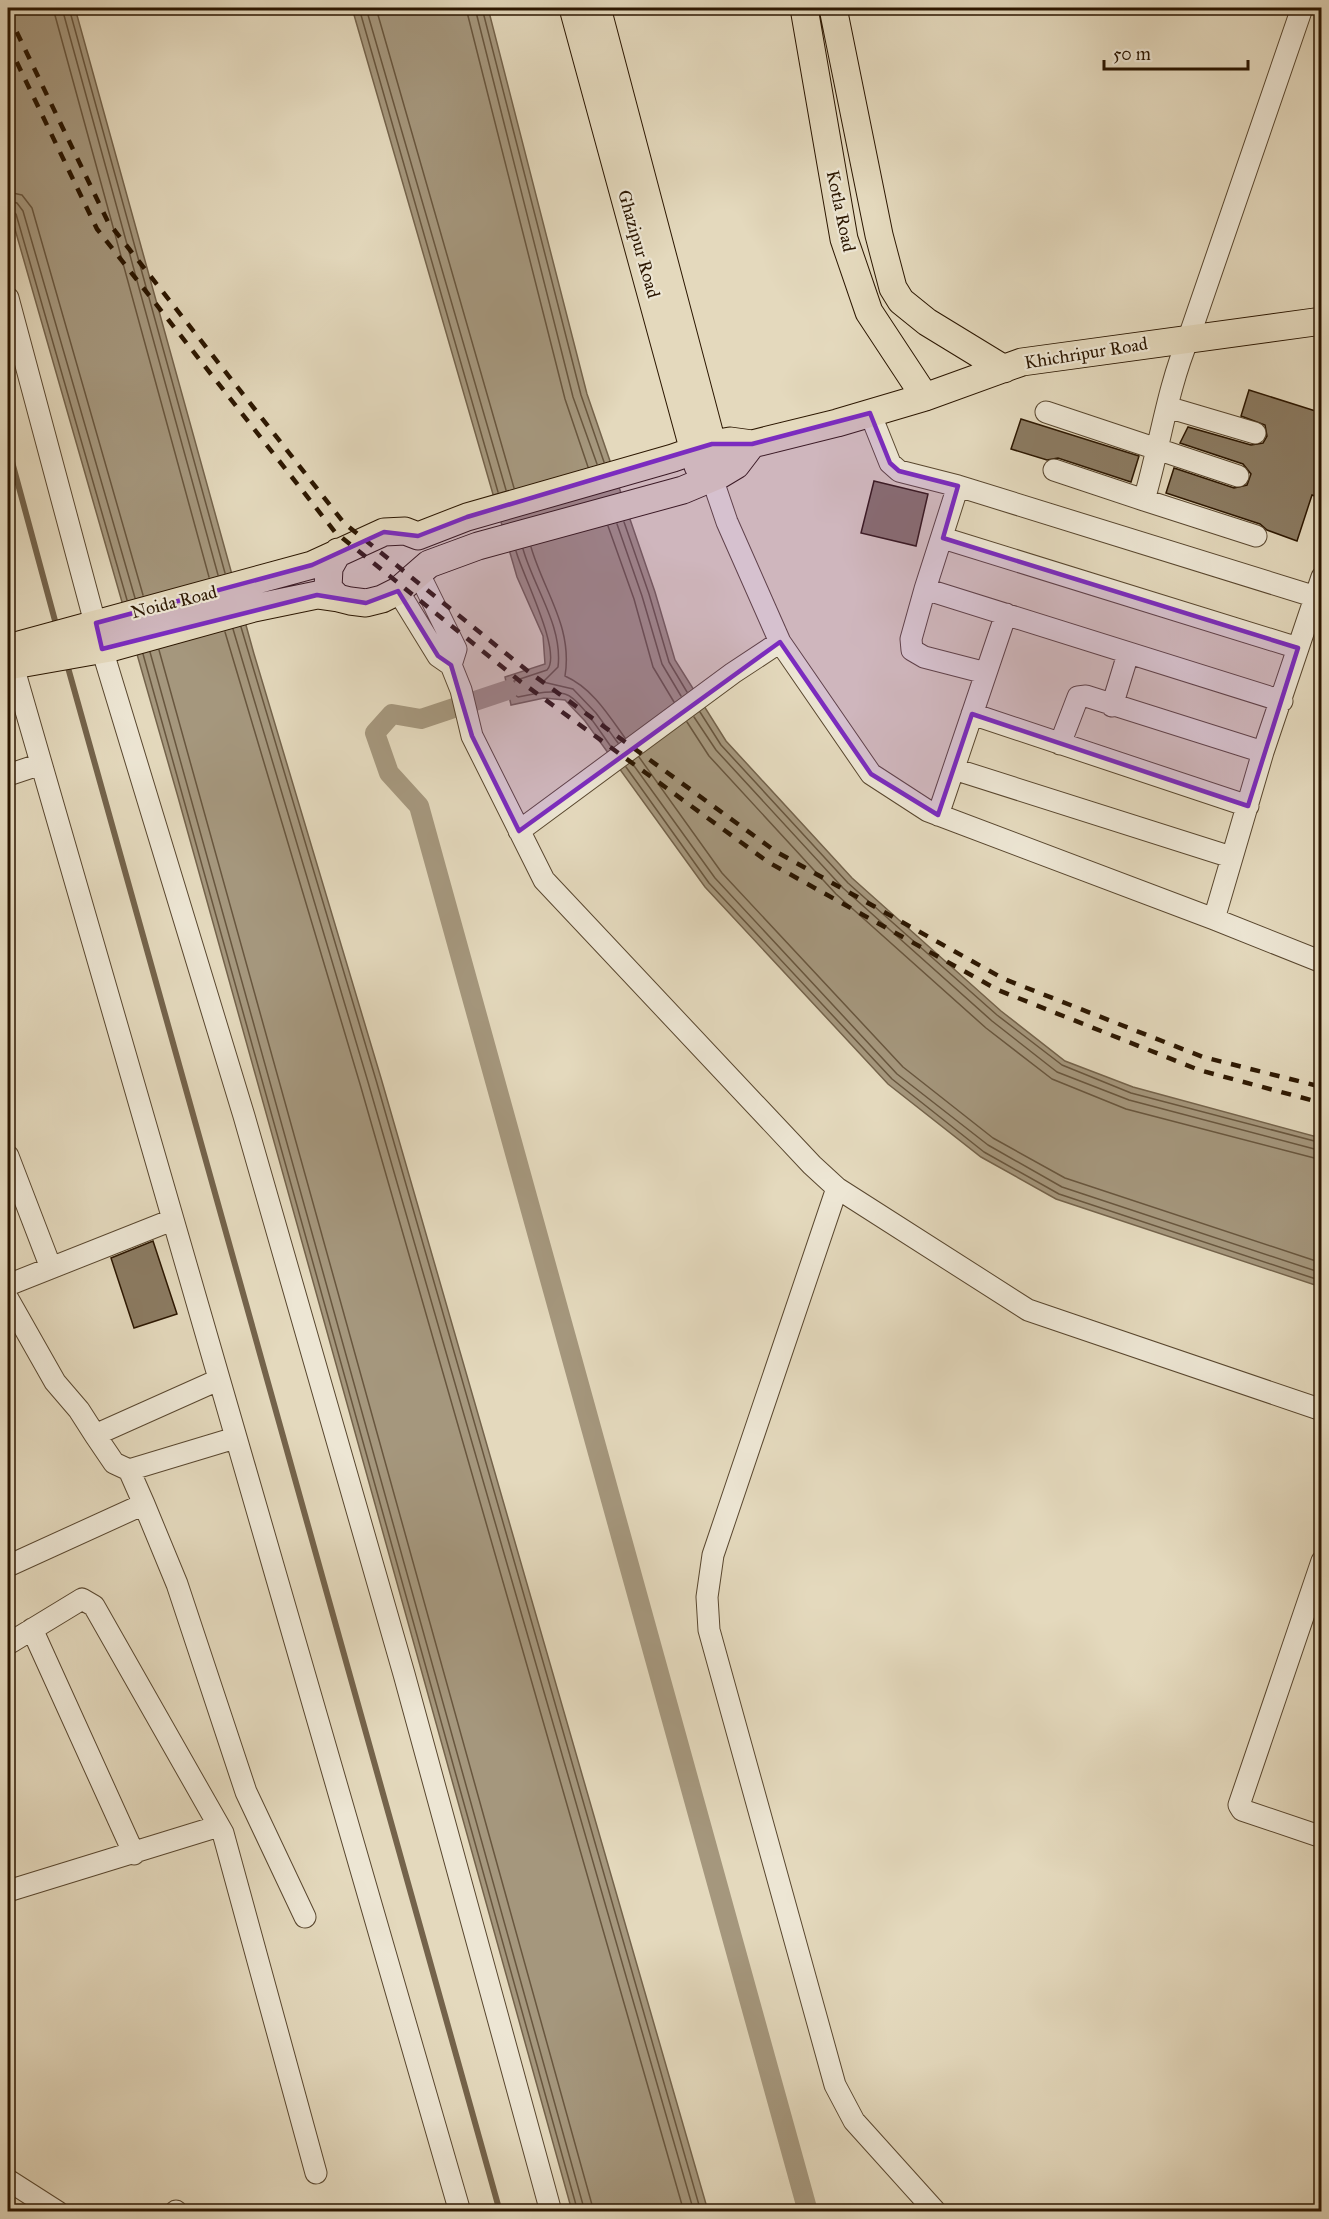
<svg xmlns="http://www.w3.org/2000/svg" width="1329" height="2219" viewBox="0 0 1329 2219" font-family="'IM FELL Great Primer',serif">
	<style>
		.water { fill: #a5977d; stroke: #74634b; stroke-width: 1.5 }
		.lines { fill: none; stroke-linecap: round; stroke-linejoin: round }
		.shore { stroke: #68563e; stroke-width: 1.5 }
		.stream { stroke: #74634b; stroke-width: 6 }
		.canal { stroke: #a5977d; stroke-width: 20 }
		.building { fill: #8b7b62; stroke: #2b1600; stroke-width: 1.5 }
		.minor-casing { stroke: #59472f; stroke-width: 23 }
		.major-casing { stroke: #2b1600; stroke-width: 29 }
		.minor { stroke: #ede6d4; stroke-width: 21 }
		.major { stroke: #e4d9bd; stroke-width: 27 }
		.rail { stroke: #2b1600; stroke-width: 4.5; stroke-dasharray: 10 10; stroke-linecap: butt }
		.marked { fill: #7b2cbf; fill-opacity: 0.2; stroke: #7b2cbf; stroke-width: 4.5; stroke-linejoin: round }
		.labels { text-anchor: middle; stroke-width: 4.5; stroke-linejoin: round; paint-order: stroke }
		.street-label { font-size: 18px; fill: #2b1600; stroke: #ede6d4 }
	</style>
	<rect width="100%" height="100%" fill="#e4d9bd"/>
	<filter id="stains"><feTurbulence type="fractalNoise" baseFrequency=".00333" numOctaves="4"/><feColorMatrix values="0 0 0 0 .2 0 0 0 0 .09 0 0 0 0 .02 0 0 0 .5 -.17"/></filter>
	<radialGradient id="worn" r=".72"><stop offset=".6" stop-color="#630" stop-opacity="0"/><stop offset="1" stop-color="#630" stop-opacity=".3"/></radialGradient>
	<path class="water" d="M8,8H75L254,654L381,1078L708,2211H572L178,797L8,205Z
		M352,8H488L587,394L655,592L675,660L726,741L852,878L1001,1011L1065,1061L1133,1087L1321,1138V1287L1056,1199L981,1157L888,1084L705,887L585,721L565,700L544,698L511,705L505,677L545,664L543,636L517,577Z"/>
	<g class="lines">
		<path class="shore" d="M53,8L209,577
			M62,8L218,575
			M69,8L225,573
			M359,8L498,492
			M366,8L506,490
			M376,8L514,488
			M466,8L565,399L588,467
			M475,8L573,397L597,464
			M482,8L581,395L604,462
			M8,192L22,195L32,208L143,595
			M8,201L17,203L23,211L135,598
			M8,208L16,214L127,600
			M624,522L649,594L669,662L687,692
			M617,524L642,596L662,664L681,696
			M608,526L634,599L653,667L674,702
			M531,547C544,592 573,627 565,676C592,688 608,714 625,738
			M523,549C534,588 563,626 558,667L543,682L573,689L596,713L618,743
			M516,551C522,574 563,653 547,670L514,681L515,695L518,697C533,694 550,689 565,694C580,698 602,735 612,748
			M241,627L376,1080L701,2212
			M233,629L368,1082L694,2212
			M225,632L360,1084L684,2212
			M159,650L594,2212
			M150,652L585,2212
			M143,654L578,2212
			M700,712L721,745L848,883L997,1015L1062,1065L1131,1093L1322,1143
			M694,717L716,750L843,888L992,1021L1057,1072L1129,1100L1322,1151
			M687,722L709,756L836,894L986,1028L1052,1079L1126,1109L1322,1160
			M639,757L722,873L903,1067L993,1138L1065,1178L1322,1263
			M632,763L715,878L897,1074L988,1145L1062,1187L1322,1273
			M626,767L709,883L892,1079L984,1152L1059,1194L1322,1281"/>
		<path class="stream" d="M8,447L57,628
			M67,664L500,2212"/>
		<path class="canal" d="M508,690L421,719L392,714L375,733L389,773L419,806L808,2212"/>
	</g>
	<path class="building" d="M1249,390L1322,413V477L1315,496L1312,495L1297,541L1267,530L1260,524L1166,493L1174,468L1234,488L1247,485L1251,474L1243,464L1180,443L1188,427L1251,445L1263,443L1267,436L1265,425L1241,416Z
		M1021,419L1139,456L1131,482L1058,458L1047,460L1011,449Z
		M874,481L928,494L916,546L861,533Z
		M153,1241L177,1314L134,1328L111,1258Z"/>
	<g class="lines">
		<defs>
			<path id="minor" d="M8,298L102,649L244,1116L404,1674L551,2212
				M1167,407L1255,433
				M1046,412L1238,476
				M870,413L890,463L899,471L958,486L1316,597
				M1054,470L1144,500
				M712,478L727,522L780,642L871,774L928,811L1214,919L1322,962
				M958,486L925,589L911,639L912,650L924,657L986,673
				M1256,536L1144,500C1160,446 1167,389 1189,337L1302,8
				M943,538L1298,648
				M419,574L456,649L451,665
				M925,589L1282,701
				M398,591L438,656L451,665L461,690L472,736L544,880L812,1165L837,1188L1028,1310L1322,1410
				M13,666L460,2212
				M1112,706L1128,654
				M972,714L1248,806
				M1060,744L1078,697L1086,696L1263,752
				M954,769L1231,857
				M8,775L41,764
				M938,815L1006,614
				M519,831L733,673L780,642
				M1214,919L1263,752L1322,577
				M8,1156L51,1268
				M837,1188L713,1555L707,1597L709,1630L835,2085L854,2121L936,2212
				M8,1285L172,1220
				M8,1299L55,1382L79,1410L95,1435L218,1380
				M95,1435L114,1463L129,1470L235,1438
				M129,1470L144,1504
				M1322,1561L1239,1805L1242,1810L1322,1837
				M8,1566L144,1504L177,1584L246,1792L305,1917
				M32,1629L134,1854
				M8,1644L82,1599L94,1606L223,1833L316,2173
				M8,1891L219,1826
				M8,2180L58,2212
				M176,2211L177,2212"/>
			<path id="major" d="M573,8L698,466
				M597,8L717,462
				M804,8L844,239L869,312L925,397
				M833,8L879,235L893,288L901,301L927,322L1004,369
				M338,552L329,568L328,588L338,598L350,601L366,603L382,599L398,591L429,564L478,546L683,490L721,474L736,465L752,444
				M8,648L312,565L384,532L405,531L418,536L467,517L673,458L713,444L730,441L752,444L837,423L925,397L1022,362L1322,321
				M8,666L110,648L254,608L317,595L338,598"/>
		</defs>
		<use href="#minor" class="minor-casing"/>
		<use href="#major" class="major-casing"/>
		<use href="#minor" class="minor"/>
		<use href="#major" class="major"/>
		<path class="rail" d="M8,14L108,222L344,523L529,672L775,851L1004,979L1203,1057L1322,1087
			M8,44L97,229L335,532L521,682L768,862L998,990L1199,1070L1322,1103"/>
	</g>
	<path class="marked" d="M870,413L890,463L899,471L958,486L943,538L1298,648L1248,806L972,714L938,815L871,774L780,642L519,831L472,736L451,665L438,656L398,591L366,603L317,595L102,649L96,623L312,565L384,532L418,536L467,517L712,444H752Z"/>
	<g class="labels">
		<g class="street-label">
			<text transform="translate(841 211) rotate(78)" y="6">Kotla Road</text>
			<text transform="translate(639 244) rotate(74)" y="6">Ghazipur Road</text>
			<text transform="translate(1086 353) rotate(-9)" y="6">Khichripur Road</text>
			<text transform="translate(174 602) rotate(-14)" y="6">Noida Road</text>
		</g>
	</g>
	<rect width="1329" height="2219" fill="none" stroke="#e4d9bd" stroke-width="30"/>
	<rect x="9" y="9" width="1311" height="2201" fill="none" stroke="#2b1600" stroke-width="3"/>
	<rect x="15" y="15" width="1299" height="2189" fill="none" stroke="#2b1600" stroke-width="1.5"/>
	<path d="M1104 60v9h144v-9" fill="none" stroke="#2b1600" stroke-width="3"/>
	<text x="1113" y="60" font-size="18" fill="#2b1600" stroke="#ede6d4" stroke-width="4.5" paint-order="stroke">50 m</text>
	<rect width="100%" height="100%" filter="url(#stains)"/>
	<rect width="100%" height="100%" fill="url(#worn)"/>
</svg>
